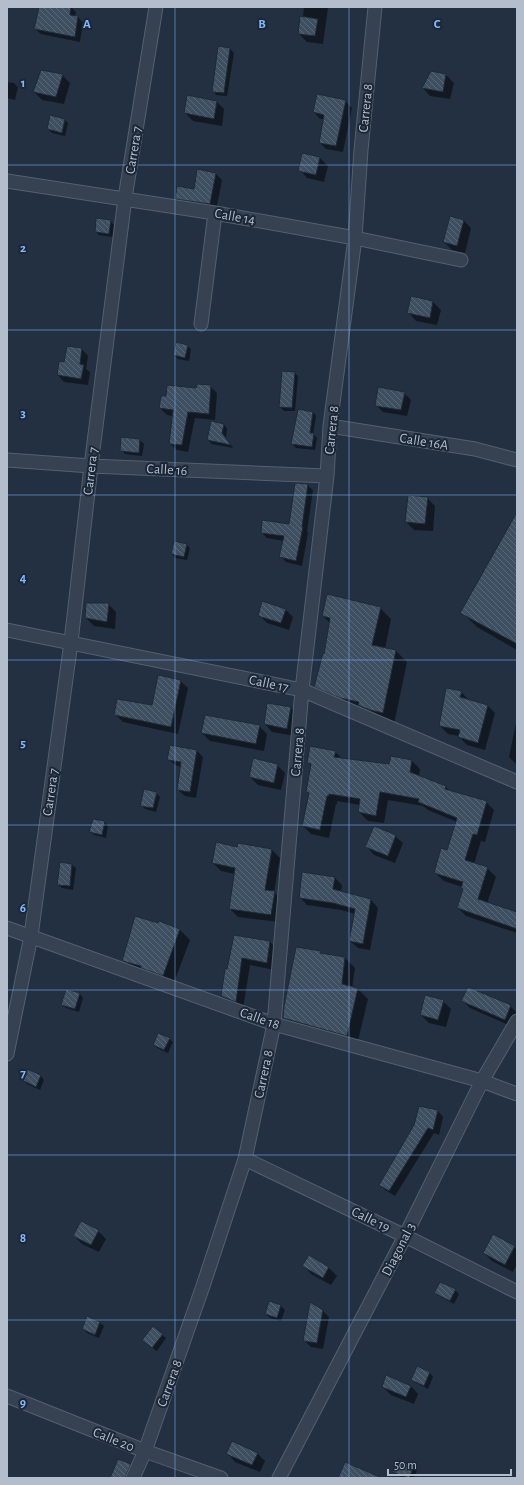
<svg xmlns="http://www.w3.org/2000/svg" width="524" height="1485" viewBox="0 0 524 1485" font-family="'Alegreya Sans',sans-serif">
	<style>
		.shadow { fill: #0007 }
		.building { fill: url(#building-back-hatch); stroke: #1d2938 }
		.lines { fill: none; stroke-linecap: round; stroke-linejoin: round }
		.street-casing { stroke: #54606f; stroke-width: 15 }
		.street { stroke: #364251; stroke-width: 13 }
		.grid { fill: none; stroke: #85b7ff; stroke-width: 1; stroke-opacity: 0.55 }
		.labels { text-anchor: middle; stroke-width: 4; stroke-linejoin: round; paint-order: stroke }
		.street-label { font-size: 14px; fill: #b3bdcc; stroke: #1b2736 }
		.grid-label { font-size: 13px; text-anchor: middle; font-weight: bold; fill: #85b7ff; stroke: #1b2736; stroke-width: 4; stroke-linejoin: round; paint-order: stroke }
	</style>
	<defs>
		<pattern id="building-back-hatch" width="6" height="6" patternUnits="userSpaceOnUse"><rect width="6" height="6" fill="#3e4f61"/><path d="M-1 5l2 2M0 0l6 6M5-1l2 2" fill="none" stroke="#586676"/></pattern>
	</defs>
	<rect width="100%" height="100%" fill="#223042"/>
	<path class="shadow" d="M40,7H71L76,12L75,17H78L83,23L80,42L41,34L35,29Z
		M304,7H332V8H328L323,44L307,42L299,34L303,17Z
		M219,47L230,49L234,53L227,96L216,95L213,91Z
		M432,72L446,75L454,83L450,99L430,96L423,88Z
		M62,75L70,83L64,104L42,100L34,92Z
		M7,82L14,83L18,87L15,100L7,98Z
		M345,101L352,108L343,152L326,149L320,143L324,119H320L314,112Z
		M217,102L224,109L222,126L193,121L185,113Z
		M64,119L68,123L65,136L52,133L48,129Z
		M320,158L328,166L324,182L307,178L300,170Z
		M215,173L222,180L216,210L182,205L176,198L195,190Z
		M110,221L114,225L113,237L99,235L96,232Z
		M464,221L471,228L465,253L452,250L444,242Z
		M412,297L433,302L441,310L437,325L416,321L409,313Z
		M187,346L191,349L189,361L178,359L174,355Z
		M82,349L88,356L86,369L90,372L88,385L64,382L58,375L65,363Z
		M294,373L298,376L295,411H284L280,407Z
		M210,386L217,393L215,420L195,418L188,452L177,450L170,444L173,416L167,415L160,408L167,397Z
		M404,393L411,400L407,416L383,412L376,405Z
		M313,412L316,416L313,434L317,438L315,450L296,448L292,444Z
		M224,425L227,428L226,438L233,448L212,444L208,440Z
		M122,439L140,440L144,444L142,456L125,454L121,450Z
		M307,485L313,490L307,532L308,533L302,566L286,562L281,557L284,541L267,538L262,533L290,525Z
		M427,498L435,506L433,531L414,530L406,522Z
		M517,514V650L477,627L462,612Z
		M186,544L190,548L187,560L175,558L172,554Z
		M108,604L116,612L115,629L94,626L86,618Z
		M380,608L391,619L385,649L396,651L407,662L394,724L326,697L315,686L325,655L330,623L323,616Z
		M285,609L293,617L289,630L267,623L259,615Z
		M180,681L188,688L178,734L123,722L116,715L153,706Z
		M461,692L469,700L487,705L495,713L485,750L467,745L459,737V736L448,734L440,726Z
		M291,708L299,716L295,736L272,732L265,724Z
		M517,718V765L509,757Z
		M259,726L267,734L264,751L210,741L202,733Z
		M171,746L197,751L203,757L196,798L185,796L178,790L181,767L175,765L168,759Z
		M335,752L343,759L390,765L412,761L420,769L419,776L446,787L450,791L486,802L494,810L485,842L481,841L474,864L487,868L496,877L487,903L517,913V933L466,916L458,908L464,890L462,887L444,881L435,873L448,851L457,822L428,810L423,806L388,800L384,823L368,821L359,812L360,805L337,801V804H336L329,838L311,834L303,826L310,795L307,792L311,766L308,763Z
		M277,765L285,773L281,790L258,785L250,777Z
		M156,793L160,797L156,812L145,809L141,805Z
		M93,820L105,822L108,826L106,838L94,835L91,832Z
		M395,836L403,843L395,863L374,855L367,847Z
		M238,848L272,850L280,858L274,892L282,900L279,922L238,917L230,909L235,874L221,871L213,863Z
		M61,863L72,865L76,868L73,890L62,888L58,885Z
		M335,878L342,885L341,892L371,900L378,908L370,950L358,948L350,941L355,914L341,910L307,905L300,897Z
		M159,922L180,930L190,940L173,985L133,970L123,960Z
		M235,936L270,942L278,950L274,970L250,965L243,1009L230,1004L222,996Z
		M320,952L322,954L345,958L355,968L352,988L358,989L368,999L357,1045L293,1028L284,1018Z
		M80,994L83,998L79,1012L66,1008L62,1005Z
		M443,1001L451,1009L446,1027L429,1023L421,1015Z
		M463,1001L510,1006L517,1013V1017L513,1027L470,1008Z
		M169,1039L173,1042L168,1053L157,1048L154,1045Z
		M28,1071L41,1076L44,1080L40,1090L27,1084L23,1080Z
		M438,1111L443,1117L439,1135L434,1133L395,1196L385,1190L380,1185Z
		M98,1231L106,1239L99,1252L82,1244L74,1236Z
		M514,1247L517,1250V1264L513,1272L492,1261L484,1253Z
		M309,1257L329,1268L337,1276L331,1285L311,1274L304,1266Z
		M455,1290L459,1294L454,1304L439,1296L435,1293Z
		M270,1302L281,1306L285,1310L281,1321L270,1318L266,1314Z
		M322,1310L329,1317L323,1349L311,1347L304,1340Z
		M88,1318L100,1323L104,1326L99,1338L87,1333L83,1329Z
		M153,1328L166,1338L157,1351L147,1344Z
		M418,1368L430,1373L433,1377L428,1389L416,1383L412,1380Z
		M411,1386L418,1394L414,1404L391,1395L383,1387Z
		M257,1453L265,1461L260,1472L235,1462L228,1454Z
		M130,1465L138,1472L135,1478H113Z
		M413,1467L417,1471L414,1478H404L397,1475L394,1472Z"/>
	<path class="building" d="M39,7H71L70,15L78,16L75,37L34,29Z
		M300,16L318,19L315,36L298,34Z
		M218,46L230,48L224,93L212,92Z
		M41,70L63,74L56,97L33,92Z
		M431,71L446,74L443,92L422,88Z
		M317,94L346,100L336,146L319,143L324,115L313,112Z
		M187,95L217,101L214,119L184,113Z
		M50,115L65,119L62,133L47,129Z
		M302,153L320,157L316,175L298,171Z
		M197,169L216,173L210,204L175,199L177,186L194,189Z
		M450,216L464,220L457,246L443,242Z
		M96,218L111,220L109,234L95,232Z
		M411,296L433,301L430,318L407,313Z
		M176,342L188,345L185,358L173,355Z
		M67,346L82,348L80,364L84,365L81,379L57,375L59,361L64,362Z
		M282,371L295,372L292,408L279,407Z
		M197,384L211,385L209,414L188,412L182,445L169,444L173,410L159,408L161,396H166L167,385L196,388Z
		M378,387L405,392L401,410L375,406Z
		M298,409L313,412L310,433H314L312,447L291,444Z
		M211,421L224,424L222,433L231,445L207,440Z
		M121,437L140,439L139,453L120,451Z
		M295,483L308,484L302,527H303L296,561L279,557L284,536L261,533L262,520L289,524Z
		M408,495L428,497L425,524L405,522Z
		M517,512V644L460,613Z
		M174,541L187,544L184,557L171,554Z
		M327,594L381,607L372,645L396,650L383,713L370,710L358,705L359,702L340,698L314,687L323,653L324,654L330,618L322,616Z
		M262,601L286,609L281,623L258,616Z
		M86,603H109L107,622L85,618Z
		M158,675L181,680L171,727L114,715L117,699L152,705Z
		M446,688L462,691L460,697L488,705L478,743L458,737L460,730L439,726Z
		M267,703L291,707L287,729L264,724Z
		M205,715L260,725L256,744L201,733Z
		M170,745L197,750L190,792L177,790L181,762L167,760Z
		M310,746L336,751L334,757L389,764L391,756L412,760L410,772L446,786L445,789L487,801L477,835L473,834L465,860L488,867L478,899L517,912V929L457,908L463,889L461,888L463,882L434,873L441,848L447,850L457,818L418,802L419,799L380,792L376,816L358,812L360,799L329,794V796H327L320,830L302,826L309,793L306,792L311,764L307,763Z
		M253,758L278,764L274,783L249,777Z
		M144,789L157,792L153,808L140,806Z
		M93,819L105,821L102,835L89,832Z
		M374,826L396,835L388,856L365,847Z
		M216,842L237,847L238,843L272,849L265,890L275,891L271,915L229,909L235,868L212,863Z
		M60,862L72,864L70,886L57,885Z
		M302,872L335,877L333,889L371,899L363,944L349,941L355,909L333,903L299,898Z
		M135,916L158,923L159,921L180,929L163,976L141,968V966L122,961Z
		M234,935L270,941L267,963L242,958L236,1002L221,996L225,969H227Z
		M296,947L321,951L320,953L345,957L342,984L358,988L347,1036L283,1018L284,1006Z
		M468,987L511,1005L505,1020L461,1001Z
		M66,989L80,993L75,1009L61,1005Z
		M425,995L444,1000L438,1020L420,1015Z
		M158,1033L170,1038L164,1050L153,1045Z
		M27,1069L41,1075L36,1087L22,1080Z
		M419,1106L438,1110L433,1130L428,1128L389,1191L379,1185L414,1125Z
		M81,1221L99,1230L91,1245L73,1236Z
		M493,1234L515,1246L505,1265L483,1253Z
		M309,1255L329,1267L323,1278L302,1266Z
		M440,1282L456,1289L450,1301L434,1293Z
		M269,1301L281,1305L277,1318L265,1314Z
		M310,1302L323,1310L317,1343L303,1341Z
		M87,1316L100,1322L95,1335L82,1329Z
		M153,1326L163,1334L152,1348L142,1340Z
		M417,1366L430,1372L424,1386L411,1380Z
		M386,1375L411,1386L406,1397L382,1387Z
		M232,1441L258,1453L252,1465L226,1454Z
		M118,1459L131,1464L125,1478H110Z
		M398,1460L414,1466L409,1478L392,1472Z
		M345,1462L382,1478H338Z"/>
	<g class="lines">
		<defs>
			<path id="street" d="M7,181L215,213L355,238L461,260
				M201,324L215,213
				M330,426L475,449L517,460
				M7,460L91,466L327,476
				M7,630L302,690L517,782
				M7,928L274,1024L482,1081L517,1094
				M7,1054L31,936L71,642L91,466L125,198L156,7
				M245,1159L405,1236L517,1292
				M7,1396L145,1451L221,1478
				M133,1478L145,1451L203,1286L245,1159L274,1024L302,690L327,476L330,426L355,238L361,150L375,7
				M279,1478L405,1236L482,1081L517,1021"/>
		</defs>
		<use href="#street" class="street-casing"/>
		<use href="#street" class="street"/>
	</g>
	<path class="grid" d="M175,7V1478M349,7V1478M7,165H517M7,330H517M7,495H517M7,660H517M7,825H517M7,990H517M7,1155H517M7,1320H517"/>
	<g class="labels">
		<g class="street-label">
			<text transform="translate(365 108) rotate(-84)" y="5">Carrera 8</text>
			<text transform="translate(133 150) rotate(-81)" y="5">Carrera 7</text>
			<text transform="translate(235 216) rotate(10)" y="5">Calle 14</text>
			<text transform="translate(331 430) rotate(-84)" y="5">Carrera 8</text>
			<text transform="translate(424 441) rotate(9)" y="5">Calle 16A</text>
			<text transform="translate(167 469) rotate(3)" y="5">Calle 16</text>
			<text transform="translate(90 471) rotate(-83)" y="5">Carrera 7</text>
			<text transform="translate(269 683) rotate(12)" y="5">Calle 17</text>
			<text transform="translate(297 752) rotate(-85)" y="5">Carrera 8</text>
			<text transform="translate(50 792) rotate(-82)" y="5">Carrera 7</text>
			<text transform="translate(260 1018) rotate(19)" y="5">Calle 18</text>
			<text transform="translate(263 1074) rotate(-78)" y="5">Carrera 8</text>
			<text transform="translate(371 1219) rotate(26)" y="5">Calle 19</text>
			<text transform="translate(398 1249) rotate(-63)" y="5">Diagonal 3</text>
			<text transform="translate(169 1383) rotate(-70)" y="5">Carrera 8</text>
			<text transform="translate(114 1439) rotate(22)" y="5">Calle 20</text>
		</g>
	</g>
	<g class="grid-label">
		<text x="87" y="28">A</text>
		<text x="262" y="28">B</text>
		<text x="437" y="28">C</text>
		<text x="23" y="87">1</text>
		<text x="23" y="252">2</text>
		<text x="23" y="417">3</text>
		<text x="23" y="582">4</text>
		<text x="23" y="747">5</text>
		<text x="23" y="912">6</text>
		<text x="23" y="1077">7</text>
		<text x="23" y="1242">8</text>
		<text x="23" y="1407">9</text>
	</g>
	<rect width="524" height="1485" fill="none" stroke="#b3bdcc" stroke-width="16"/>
	<path d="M388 1469v6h123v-6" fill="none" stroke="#b3bdcc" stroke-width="2"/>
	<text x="394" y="1469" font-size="12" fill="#b3bdcc" stroke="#1b2736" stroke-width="3" paint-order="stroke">50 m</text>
</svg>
